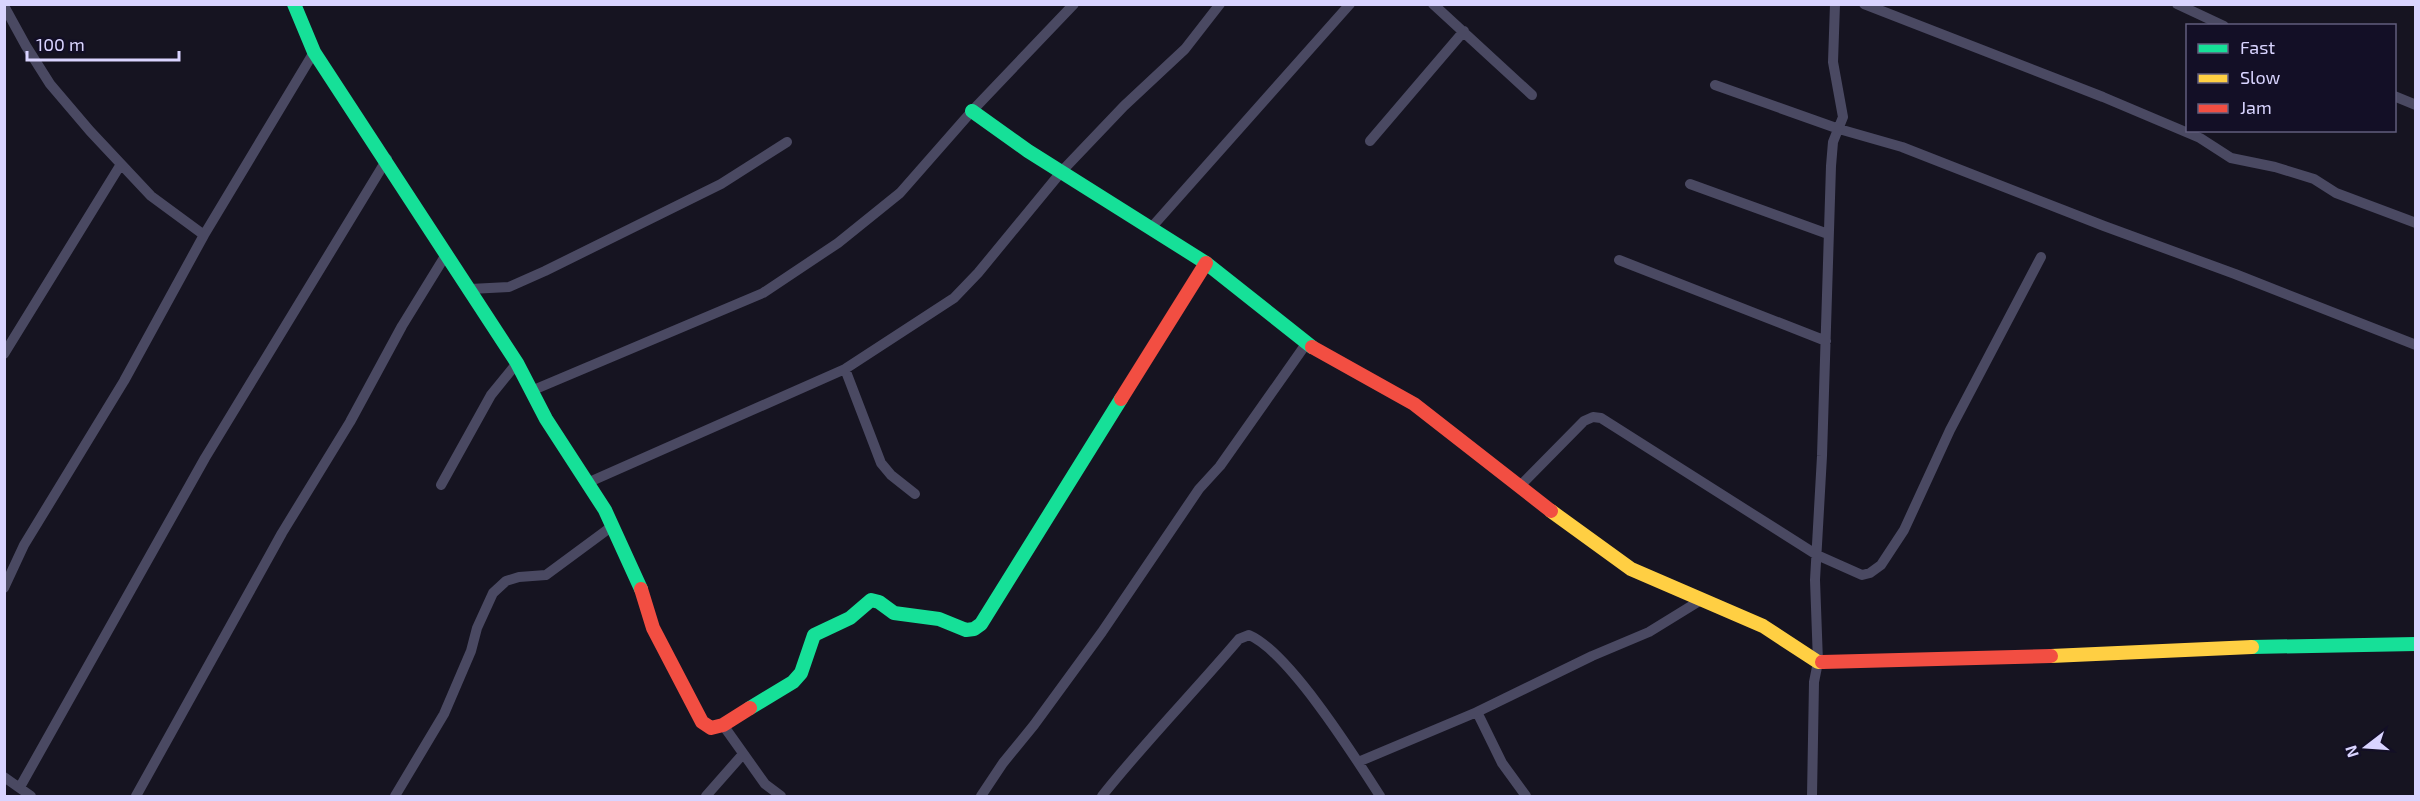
<svg xmlns="http://www.w3.org/2000/svg" width="2420" height="801" viewBox="0 0 2420 801" font-family="'Exo 2',sans-serif">
	<style>
		.lines { fill: none; stroke-linecap: round; stroke-linejoin: round }
		.street { stroke: #4a4962; stroke-width: 10 }
		.fast { stroke: #16e098; stroke-width: 14 }
		.slow { stroke: #ffcf43; stroke-width: 14 }
		.jam { stroke: #f24e42; stroke-width: 14 }
	</style>
	<rect width="100%" height="100%" fill="#161421"/>
	<g class="lines">
		<path class="street" d="M1433,4L1532,95
			M1864,4L2103,97L2200,138L2231,158L2275,167L2314,179L2336,193L2416,223
			M2177,4L2224,26
			M4,6L26,46L50,84L90,131L151,196L204,235
			M1715,85L1839,129L1902,147L2104,226L2235,274L2416,345
			M2394,96L2416,105
			M1370,141L1464,31
			M1690,184L1828,234
			M1151,228L1350,4
			M1619,260L1826,341
			M470,289L509,287L545,271L721,184L787,142
			M4,354L121,164
			M845,369L881,463L891,475L915,494
			M531,391L763,293L838,243L900,193L972,111L1074,4
			M587,483L845,369L954,298L978,273L1062,171L1124,106L1185,49L1220,4
			M441,485L491,395L517,363
			M1520,486L1584,421L1593,417L1601,418L1817,555L1862,575L1870,573L1881,565L1904,530L1950,430L2041,257
			M4,588L24,545L124,381L204,235L314,52
			M1477,712L1502,763L1526,796
			M723,725L765,784L781,796
			M1358,762L1477,712L1592,656L1649,632L1701,600
			M4,777L31,796
			M20,787L205,458L387,159
			M136,796L282,533L350,422L402,326L447,253
			M395,796L444,714L471,651L477,628L493,593L506,581L519,577L546,575L611,527
			M706,796L743,754
			M981,796L1003,763L1034,725L1102,632L1199,489L1220,466L1306,344
			M1102,796C1145,742 1194,692 1239,639L1249,635C1289,652 1355,757 1380,796
			M1812,796L1814,682L1818,662L1815,580L1822,456L1831,166L1833,142L1843,117L1833,62L1835,4"/>
		<path class="fast" d="M294,4L314,52L517,363L546,419L605,510L641,589
			M972,111L1028,151L1206,263L1312,347
			M2252,647L2416,644
			M750,708L793,682L801,673L814,635L850,618L871,600L879,602L894,613L939,619L966,630L974,629L981,624L1121,399"/>
		<path class="slow" d="M1551,511L1631,569L1763,626L1818,662H1822
			M2051,656L2252,647"/>
		<path class="jam" d="M1312,347L1414,404L1551,511
			M1121,399L1206,263
			M641,589L653,628L702,722L711,728L723,725L750,708
			M1822,662L2051,656"/>
	</g>
	<rect width="2420" height="801" fill="none" stroke="#d9d4ff" stroke-width="12"/>
	<rect x="2186" y="24" width="210" height="108" fill="#130f26" stroke="#625e7d" stroke-width="1.5"/>
	<rect x="2198" y="44" width="30" height="9" fill="#16e098" stroke="#625e7d" stroke-width="1.5"/>
	<text x="2240" y="54" font-size="18" fill="#d9d4ff">Fast</text>
	<rect x="2198" y="74" width="30" height="9" fill="#ffcf43" stroke="#625e7d" stroke-width="1.5"/>
	<text x="2240" y="84" font-size="18" fill="#d9d4ff">Slow</text>
	<rect x="2198" y="104" width="30" height="9" fill="#f24e42" stroke="#625e7d" stroke-width="1.5"/>
	<text x="2240" y="114" font-size="18" fill="#d9d4ff">Jam</text>
	<g transform="translate(2366 747) rotate(253)" stroke="#130f26" stroke-width="4.5" paint-order="stroke">
	<path d="M0-4.5L10 22L0 15L-10 22Z" fill="#d9d4ff"/>
	<text y="-9" font-size="16" font-weight="bold" text-anchor="middle" fill="#d9d4ff">N</text>
	</g>
	<path d="M27 51v9h152v-9" fill="none" stroke="#d9d4ff" stroke-width="3"/>
	<text x="36" y="51" font-size="18" fill="#d9d4ff" stroke="#130f26" stroke-width="4.5" paint-order="stroke">100 m</text>
</svg>
